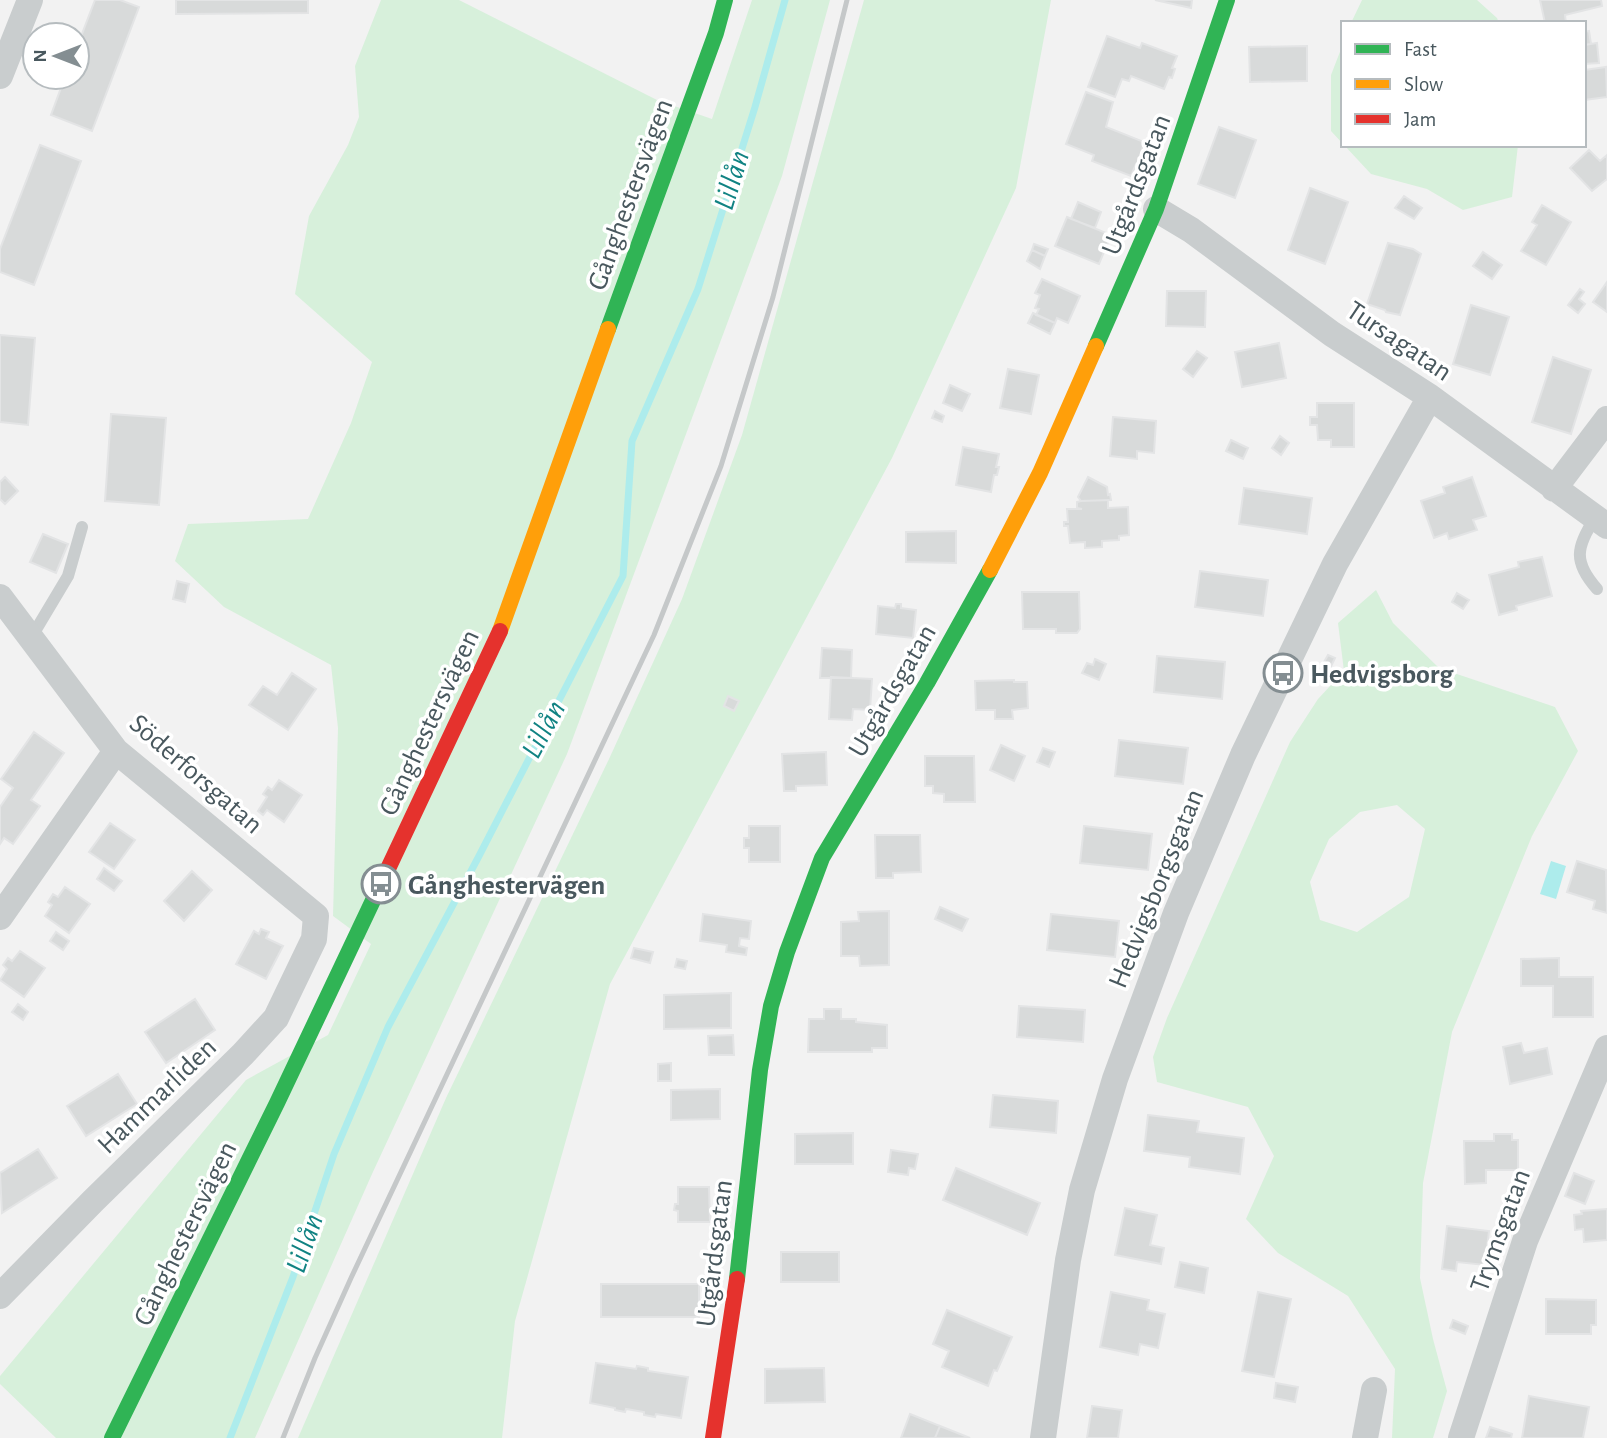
<svg xmlns="http://www.w3.org/2000/svg" width="1607" height="1438" viewBox="0 0 1607 1438" font-family="'Alegreya Sans',sans-serif">
	<style>
		.green { fill: #d7f0db; fill-rule: evenodd }
		.water { fill: #adecec }
		.lines { fill: none; stroke-linecap: round; stroke-linejoin: round }
		.stream { stroke: #adecec; stroke-width: 7 }
		.building { fill: #d8dada; stroke: #e3e4e5; stroke-width: 2 }
		.lane { stroke: #c9cdce; stroke-width: 12 }
		.street { stroke: #c9cdce; stroke-width: 26 }
		.fast { stroke: #30b455; stroke-width: 16 }
		.slow { stroke: #ff9f0a; stroke-width: 16 }
		.jam { stroke: #e5322d; stroke-width: 16 }
		.rail { stroke: #c5c8c9; stroke-width: 5 }
		.labels { text-anchor: middle; stroke-width: 7; stroke-linejoin: round; paint-order: stroke }
		.street-label { font-size: 28px; fill: #49585e; stroke: #fff }
		.poi-label { font-size: 28px; font-weight: bold; fill: #49585e; stroke: #fff; text-anchor: start }
		.water-label { font-size: 30px; font-style: italic; fill: #118383; stroke: #fff }
	</style>
	<rect width="100%" height="100%" fill="#f2f2f2"/>
	<path class="green" d="M381,0H459L657,100L712,119L752,0H830L782,176L567,754L372,1174L255,1438H56L0,1384V1376L246,1080L328,1035L371,944L333,916L338,728L331,665L224,607L175,561L188,524L308,519L351,423L372,362L295,294L309,216L348,145L359,117L355,66Z
		M864,0H1051L1016,188L892,458L610,984L515,1321L502,1438H298L446,1098L609,759L682,599L742,435Z
		M1362,0H1477L1497,18L1499,23H1351Z
		M1343,44V144L1331,131V75Z
		M1344,145H1518L1512,197L1463,210L1427,189L1371,174Z
		M1376,590L1393,623L1439,668L1555,707L1578,751L1532,836L1452,1032L1423,1183L1420,1278L1433,1339L1447,1391L1433,1438H1392L1395,1369L1348,1296L1278,1253L1246,1219L1274,1156L1248,1107L1157,1082L1153,1057L1167,1018L1290,742L1318,699L1344,671L1338,623ZM1397,805L1425,829L1409,897L1357,932L1320,920L1310,882L1329,839L1360,812Z"/>
	<path class="water" d="M1551,861L1566,866L1556,899L1540,894Z"/>
	<g class="lines">
		<path class="stream" d="M230,1438L293,1277L334,1154L388,1027L479,856L623,576L632,441L698,289L755,107L785,0"/>
	</g>
	<path class="building" d="M95,0H120L139,7L92,131L51,115L65,77H77V47Z
		M176,0H308V13L176,14Z
		M1155,0H1192L1191,8Z
		M1540,0H1601L1602,6L1565,15L1566,23H1545Z
		M1589,31L1591,44L1584,45V32Z
		M1107,36L1140,48L1142,43L1177,56L1172,68L1175,69L1172,78L1169,77L1164,89L1131,76L1129,81L1122,79L1115,97L1088,87Z
		M1597,43L1599,63L1584,64V45Z
		M1307,46V81L1250,82L1249,47Z
		M1606,67L1607,97L1584,100V70Z
		M1086,92L1113,102L1106,127L1144,142L1138,165L1136,164L1131,176L1092,161L1094,155L1066,144Z
		M1219,127L1256,140L1235,198L1198,184Z
		M40,145L81,161L34,285L0,272V249Z
		M1589,150L1600,161L1607,155V179L1592,191L1570,168Z
		M1310,188L1348,202L1325,264L1288,250Z
		M1404,196L1422,208L1414,219L1395,208Z
		M1078,202L1101,212L1095,228L1071,219Z
		M1542,205L1571,222L1546,265L1521,251L1537,225L1532,222Z
		M1067,217L1111,235L1099,264L1055,246Z
		M1388,243L1413,249L1421,254L1400,315L1386,312L1385,310L1367,304Z
		M1034,244L1048,249L1045,256L1032,250Z
		M1032,250L1045,256L1040,269L1027,261Z
		M1483,252L1502,265L1492,279L1473,266Z
		M1042,279L1080,296L1068,323L1057,318L1055,323L1036,315L1039,309L1035,308L1040,295L1035,293Z
		M1607,282V312L1593,302Z
		M1580,289L1584,292L1579,299L1585,304L1578,313L1568,305Z
		M1167,291H1206L1205,327L1166,326Z
		M1471,305L1509,317L1490,375L1453,364Z
		M1033,313L1055,323L1050,334L1028,323Z
		M0,335L35,338L28,425L0,422Z
		M1279,343L1286,378L1242,387L1235,352Z
		M1197,351L1207,358L1193,377L1183,369Z
		M1553,357L1591,370L1571,434L1532,422Z
		M1008,369L1039,375L1031,414L1000,408Z
		M950,385L970,394L962,411L943,403Z
		M1317,403H1354V447H1331V440H1318L1317,425H1310V417H1317Z
		M935,411L944,416L942,422L932,418Z
		M111,414L166,418L159,505L105,501Z
		M1113,417L1156,421L1154,453L1137,451V459L1110,456Z
		M1280,436L1289,443L1281,455L1272,448Z
		M1231,440L1248,448L1243,459L1226,451Z
		M963,447L999,454L996,467H999L997,475H994L991,492L956,485Z
		M5,477L18,491L5,504L0,499V482Z
		M1088,477L1107,487L1108,495L1110,494L1111,500L1081,501L1078,497Z
		M1472,477L1486,516L1473,520L1477,530L1449,539L1447,533L1434,538L1421,501L1445,493L1443,487Z
		M1244,488L1312,498L1307,534L1239,524Z
		M1108,500V508L1128,507L1129,535L1119,536V540L1102,541V547L1085,548V542L1070,543L1068,526H1064V522H1068L1067,509H1082L1077,508V502L1081,501Z
		M956,531V563L906,562V532Z
		M43,534L68,544L56,573L30,562Z
		M1542,557L1552,596L1516,606L1517,610L1499,615L1489,575L1519,567L1518,562Z
		M1200,571L1268,580L1263,616L1195,607Z
		M177,581L189,584L185,602L173,599Z
		M1022,592H1079L1080,629L1077,633H1056V629H1023Z
		M1457,593L1469,600L1463,609L1452,602Z
		M896,604H901V608L916,610L913,638L876,634L878,606L895,608Z
		M822,648L852,650L851,678H820Z
		M1328,655L1335,658L1328,673L1320,669Z
		M1157,656L1225,662L1222,699L1154,692Z
		M1095,659L1106,664L1099,680L1082,673L1087,663L1093,665Z
		M292,673L316,689L288,730L249,705L263,686L277,695Z
		M831,677L872,679L870,710L853,709L852,720L829,719Z
		M1014,680V682H1027L1028,708L1012,710L1013,719H995V710H976L975,681Z
		M728,696L739,701L734,711L724,706Z
		M34,732L64,753L31,800L40,806L13,844L4,838L0,844V807L13,788L1,779Z
		M1119,740L1188,748L1183,784L1115,776Z
		M1001,745L1025,756L1014,781L990,770Z
		M1043,748L1055,752L1049,767L1037,762Z
		M826,752L827,785L796,786V791H784L782,754Z
		M925,756H974L975,802H944V794L933,793V786H925Z
		M279,780L302,795L284,822L267,810L263,815L258,811L267,797L263,794L268,787L272,790Z
		M110,823L135,840L114,869L89,852Z
		M749,826H780V862H749V848H744V838H749Z
		M1084,826L1152,834L1148,870L1080,863Z
		M875,835H920L921,872L893,873V878H876Z
		M1577,861L1606,870L1607,913L1593,909L1595,901L1567,892Z
		M104,868L122,881L114,891L97,879Z
		M192,871L212,890L184,921L164,901Z
		M65,887L90,904L69,933L45,916L52,905L48,902L53,894L58,897Z
		M940,907L968,919L962,931L935,919Z
		M889,911V965L860,966L859,956H841V922L859,921L858,912Z
		M703,914L751,921L749,939L740,938L739,946L747,948L746,955L726,952L727,945L700,941Z
		M1051,914L1119,921L1115,957L1047,950Z
		M261,929L269,932L266,938L283,946L266,979L236,964L254,931L259,934Z
		M56,932L69,941L63,950L50,941Z
		M634,948L653,952L650,963L631,958Z
		M20,951L45,968L24,997L0,980L7,969L3,965L8,958L12,961Z
		M1559,958V977H1593V1017H1553V986H1521V959Z
		M677,959L687,961L685,969L675,967Z
		M731,993V1028L664,1029V995Z
		M195,999L215,1030L166,1063L145,1032Z
		M18,1004L28,1012L23,1020L12,1012Z
		M1019,1006L1085,1010L1083,1042L1017,1037Z
		M824,1009H841V1019H856V1022L887,1025V1048H872V1052H808L809,1019H824Z
		M733,1035L734,1055H709L708,1036Z
		M1521,1043L1524,1053L1547,1048L1552,1074L1510,1084L1503,1047Z
		M671,1063V1081H658V1064Z
		M118,1074L137,1104L86,1136L67,1106Z
		M720,1089V1119L671,1120V1090Z
		M993,1095L1058,1101L1056,1133L990,1127Z
		M1148,1115L1199,1121L1197,1132L1244,1138L1240,1174L1189,1167L1190,1157L1144,1151Z
		M853,1133V1164H795V1134Z
		M1494,1134H1512V1140H1518V1170H1486V1183L1465,1184L1464,1141H1494Z
		M38,1149L57,1178L2,1213L0,1173Z
		M891,1150L918,1154L915,1169L909,1168L908,1175L888,1172Z
		M956,1168L1040,1203L1027,1235L943,1200Z
		M1574,1173L1594,1181L1585,1204L1565,1196Z
		M678,1187H709L710,1222H678V1211L674,1210L675,1204H678Z
		M1125,1208L1157,1215L1150,1245L1164,1248L1161,1264L1115,1255Z
		M1607,1209V1240L1584,1242L1583,1229L1575,1230L1574,1215L1582,1214L1581,1211Z
		M1447,1226L1489,1231L1485,1265L1457,1262L1456,1271L1442,1269Z
		M781,1252H839V1282H781Z
		M1180,1262L1208,1268L1204,1293L1175,1287Z
		M601,1284H699V1317H601Z
		M1111,1292L1149,1300L1147,1310L1165,1314L1158,1348L1140,1344L1138,1355L1100,1347Z
		M1258,1292L1291,1299L1274,1377L1242,1371Z
		M1546,1299L1596,1300V1325H1591V1334H1546Z
		M947,1310L1012,1337L997,1371L994,1370L988,1386L942,1367L949,1351L933,1344Z
		M1453,1320L1468,1326L1465,1334L1450,1328Z
		M596,1363L636,1369L637,1366L648,1368V1371L688,1377L681,1418L656,1414L655,1417L644,1415V1412L626,1409L625,1412L615,1410V1408L590,1403Z
		M824,1368L825,1402L765,1403V1369Z
		M1276,1383L1298,1387L1295,1402L1274,1398Z
		M1529,1396L1589,1407L1583,1438H1522Z
		M1092,1406L1122,1410L1118,1438H1087Z
		M910,1414L940,1426L935,1438H901Z
		M940,1426L970,1438H935Z
		M1490,1427L1512,1434L1511,1438H1486Z"/>
	<g class="lines">
		<path class="lane" d="M1595,518C1576,547 1573,562 1597,589
			M31,638L68,576L82,527"/>
		<path class="street" d="M0,76L30,0
			M1156,209L1191,230L1332,334L1430,397L1607,526
			M1554,489L1607,419
			M0,597L116,751L316,916L314,939L276,1018L243,1054L93,1201L0,1296
			M0,917L116,751
			M1043,1438L1068,1260L1082,1190L1115,1079L1176,913L1243,755L1335,564L1430,397
			M1365,1438L1374,1390
			M1461,1438L1525,1241L1607,1048"/>
		<path class="fast" d="M608,329L716,33L725,0
			M1096,346L1156,209L1227,0
			M737,1279L760,1070L771,1006L787,952L822,858L927,683L990,570
			M112,1438L277,1103L386,873"/>
		<path class="slow" d="M990,570L1040,473L1096,346
			M500,631L608,329"/>
		<path class="jam" d="M386,873L500,631
			M713,1438L737,1279"/>
		<path class="rail" d="M283,1438L315,1358L351,1278L654,635L721,466L773,297L847,0"/>
	</g>
	<defs>
		<symbol id="bus-ring" viewBox="-11 -11 22 22"><circle r="9.5" fill="#fff" stroke="#848e92" stroke-width="1.5"/><path d="M-5-6H5V4H4V6H2V4H-2V6H-4V4H-5ZM-3.5-4V0h7V-4ZM-3.5 1.2v1.5H-2V1.2ZM2 1.2v1.5H3.5V1.2Z" fill="#848e92"/></symbol>
	</defs>
	<g fill-rule="evenodd">
		<use href="#bus-ring" x="1261" y="651" width="44" height="44"/>
		<use href="#bus-ring" x="359" y="862" width="44" height="44"/>
	</g>
	<g class="labels">
		<g class="street-label">
			<text transform="translate(1135 184) rotate(-69)" y="10">Utgårdsgatan</text>
			<text transform="translate(629 194) rotate(-70)" y="10">Gånghestersvägen</text>
			<text transform="translate(1400 340) rotate(34)" y="10">Tursagatan</text>
			<text transform="translate(891 690) rotate(-60)" y="10">Utgårdsgatan</text>
			<text transform="translate(428 722) rotate(-65)" y="10">Gånghestersvägen</text>
			<text transform="translate(197 773) rotate(41)" y="10">Söderforsgatan</text>
			<text transform="translate(1155 888) rotate(-68)" y="10">Hedvigsborgsgatan</text>
			<text transform="translate(156 1095) rotate(-44)" y="10">Hammarliden</text>
			<text transform="translate(1499 1230) rotate(-70)" y="10">Trymsgatan</text>
			<text transform="translate(184 1233) rotate(-64)" y="10">Gånghestersvägen</text>
			<text transform="translate(713 1253) rotate(-83)" y="10">Utgårdsgatan</text>
		</g>
		<g class="poi-label">
			<text x="1310" y="683">Hedvigsborg</text>
			<text x="408" y="894">Gånghestervägen</text>
		</g>
		<g class="water-label">
			<text transform="translate(731 180) rotate(-73)" y="10">Lillån</text>
			<text transform="translate(543 729) rotate(-62)" y="10">Lillån</text>
			<text transform="translate(304 1243) rotate(-71)" y="10">Lillån</text>
		</g>
	</g>
	<rect x="1341" y="21" width="245" height="126" fill="#ffffff" stroke="#b6bcbf" stroke-width="2"/>
	<rect x="1355" y="44" width="35" height="10" fill="#30b455" stroke="#b6bcbf" stroke-width="2"/>
	<text x="1404" y="56" font-size="21" fill="#49585e">Fast</text>
	<rect x="1355" y="79" width="35" height="10" fill="#ff9f0a" stroke="#b6bcbf" stroke-width="2"/>
	<text x="1404" y="91" font-size="21" fill="#49585e">Slow</text>
	<rect x="1355" y="114" width="35" height="10" fill="#e5322d" stroke="#b6bcbf" stroke-width="2"/>
	<text x="1404" y="126" font-size="21" fill="#49585e">Jam</text>
	<g transform="translate(56 56) rotate(270)"><circle r="33" fill="#ffffff" stroke="#b6bcbf" stroke-width="2"/>
	<path d="M0-5L12 26L0 18L-12 26Z" fill="#848e92"/>
	<text y="-10" font-size="19" font-weight="bold" text-anchor="middle" fill="#49585e">N</text>
	</g>
</svg>
